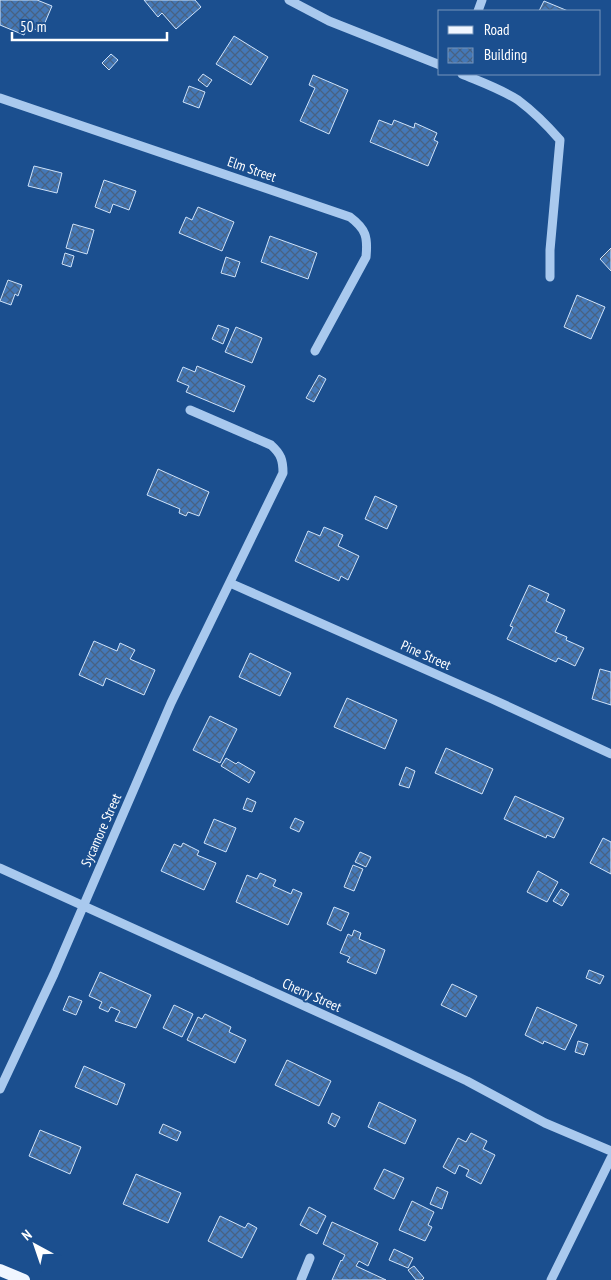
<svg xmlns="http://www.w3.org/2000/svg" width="611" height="1280" viewBox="0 0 611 1280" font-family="'PT Sans Narrow',sans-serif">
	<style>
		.building { fill: url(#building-cross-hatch); stroke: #cfe3fa }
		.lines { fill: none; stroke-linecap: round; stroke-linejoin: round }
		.minor { stroke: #a9c9ee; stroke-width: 9 }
		.major { stroke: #f0f6ff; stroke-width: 12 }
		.labels { text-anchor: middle; stroke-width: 4; stroke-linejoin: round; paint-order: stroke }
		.street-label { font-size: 14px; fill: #fff; stroke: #1b4f8f }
	</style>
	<defs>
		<pattern id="building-cross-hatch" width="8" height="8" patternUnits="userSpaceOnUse" patternTransform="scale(1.25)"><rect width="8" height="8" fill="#4478b7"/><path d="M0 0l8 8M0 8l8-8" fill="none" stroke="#486282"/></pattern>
	</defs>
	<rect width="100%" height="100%" fill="#1b4f8f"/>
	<path class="building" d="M0,0H37L52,6L41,32L28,26L24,35L0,25Z
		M144,0H195L201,7L176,29L162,13L158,17Z
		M544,1L568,11H539Z
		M234,36L268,57L251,85L216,64Z
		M111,54L118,60L109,70L102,63Z
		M203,74L212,80L207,87L198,80Z
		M313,75L348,90L329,134L300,121L315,88L309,85Z
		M189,86L205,92L199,108L183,102Z
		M379,120L392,125L394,120L414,128L415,123L437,133L434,140L438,142L428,166L370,142Z
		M34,166L62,173L57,193L28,186Z
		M104,180L136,191L129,210L113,204L110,213L95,207Z
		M198,207L234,222L222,251L179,233L186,217L192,220Z
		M73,224L94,230L87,254L66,248Z
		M270,236L317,253L308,279L261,262Z
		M611,248V271L600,259Z
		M65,253L74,256L71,267L62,264Z
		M226,257L240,262L235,277L221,273Z
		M8,280L22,285L18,296L15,294L11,305L0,301Z
		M577,295L605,307L591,339L564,327Z
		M218,325L229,329L223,344L212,339Z
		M236,327L262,338L252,363L225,352Z
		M197,366L245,386L234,412L186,392L189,386L177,381L183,367L195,372Z
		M319,375L326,379L314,402L306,398Z
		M158,469L209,492L199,516L188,512L186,516L179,513L180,509L147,495Z
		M375,496L397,506L387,529L365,519Z
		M324,527L343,535L338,546L359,556L348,580L341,576L339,581L295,561L308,531L320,536Z
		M529,585L549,594L546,601L565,610L555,632L567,637L566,640L584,648L575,666L558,658L556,662L507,639L513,627L510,626Z
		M94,641L117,651L120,643L135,650L130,659L155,670L144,695L106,678L103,686L79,675Z
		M250,653L291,673L280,696L239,677Z
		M600,669L611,672V705L592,699Z
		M347,698L397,720L385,749L334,727Z
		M210,716L237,729L220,763L193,750Z
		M446,748L493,769L482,794L435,773Z
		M226,758L236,764L238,762L255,772L249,783L221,766Z
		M406,767L415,771L409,788L399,785Z
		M515,796L564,818L554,838L547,835L546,838L504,819Z
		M247,798L256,802L252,812L243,809Z
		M295,818L304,822L299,832L290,828Z
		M214,819L236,828L226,852L204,843Z
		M603,838L611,842V874L590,863Z
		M183,843L199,851L197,855L216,863L204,890L161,871L174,844L181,847Z
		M360,852L371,857L366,867L355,862Z
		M353,865L363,869L354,891L344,887Z
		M538,871L558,882L547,902L527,892Z
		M260,873L276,880L273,886L291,894L293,889L302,893L288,925L236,902L247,875L257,879Z
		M561,889L569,894L562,906L553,901Z
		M334,907L349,913L341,931L327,924Z
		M354,930L361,933L359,939L385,950L376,974L347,962L350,957L340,953L348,934L352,936Z
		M589,970L604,976L600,984L586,978Z
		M100,972L151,995L136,1028L115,1021L120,1011L111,1007L108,1012L99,1008L102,1002L89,996Z
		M452,984L477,996L466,1017L441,1005Z
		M69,996L82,1001L76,1015L63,1010Z
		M174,1005L193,1014L182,1037L163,1028Z
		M537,1007L577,1025L565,1050L544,1041L543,1044L525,1035Z
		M205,1014L231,1027L229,1032L246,1040L235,1063L187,1040L198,1017L202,1019Z
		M578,1041L588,1044L584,1055L575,1052Z
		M287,1060L331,1081L319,1106L275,1085Z
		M84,1066L125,1084L117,1105L75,1087Z
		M379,1102L416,1120L405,1144L368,1127Z
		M332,1113L340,1117L335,1127L328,1123Z
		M163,1124L181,1132L177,1141L159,1133Z
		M40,1130L81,1147L70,1174L29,1156Z
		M471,1133L487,1141L483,1149L495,1155L481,1184L466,1176L469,1170L459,1165L455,1174L443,1167L458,1138L466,1142Z
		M384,1169L404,1178L394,1199L374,1189Z
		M136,1174L181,1193L168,1223L123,1204Z
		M437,1187L448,1192L442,1209L430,1204Z
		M412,1201L434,1212L428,1225L432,1227L425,1241L399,1230Z
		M309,1207L326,1216L317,1234L300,1225Z
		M220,1216L245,1228L248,1223L257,1228L242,1258L208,1241Z
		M332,1222L378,1243L368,1266L359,1261L356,1266L386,1280H332L341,1260L342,1261L345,1255L323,1244Z
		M394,1249L413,1258L408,1268L389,1260Z
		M414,1266L424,1278L422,1280H416L408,1270Z"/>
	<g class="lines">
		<path class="minor" d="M289,0L329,21L440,65
			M478,11L482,0
			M462,74C481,82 501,89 518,100C534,112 547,125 560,140L550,250V277
			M0,98L350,217C366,229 368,237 366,257L315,351
			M230,583L492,699L611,754
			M0,868L386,1043L467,1081L545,1123L611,1151
			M0,1089L54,974L171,703L283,473C283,460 281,454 271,445L190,410
			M301,1280L310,1258
			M551,1280L611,1158"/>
		<path class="major" d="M0,1270L24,1280"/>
	</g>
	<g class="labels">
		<g class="street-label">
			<text transform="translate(252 169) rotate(19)" y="5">Elm Street</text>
			<text transform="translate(426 655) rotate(24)" y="5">Pine Street</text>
			<text transform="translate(101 830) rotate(-66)" y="5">Sycamore Street</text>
			<text transform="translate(312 995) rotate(24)" y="5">Cherry Street</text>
		</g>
	</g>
	<rect x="438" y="10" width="162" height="65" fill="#1b4f8f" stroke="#7695bc"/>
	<rect x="448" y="26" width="25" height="8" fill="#f0f6ff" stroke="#7695bc"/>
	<text x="484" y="35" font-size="15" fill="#ffffff">Road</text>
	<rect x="448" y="48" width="25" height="15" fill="url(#building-cross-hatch)" stroke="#7695bc"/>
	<text x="484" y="60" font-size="15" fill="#ffffff">Building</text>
	<g transform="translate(35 1245) rotate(320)" stroke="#1b4f8f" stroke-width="4" paint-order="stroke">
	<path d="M0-4L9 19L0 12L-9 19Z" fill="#ffffff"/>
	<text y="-8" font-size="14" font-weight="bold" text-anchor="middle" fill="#ffffff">N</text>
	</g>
	<path d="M12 32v8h155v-8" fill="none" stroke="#ffffff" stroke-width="2.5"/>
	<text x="20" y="32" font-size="15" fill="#ffffff" stroke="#1b4f8f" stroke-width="4" paint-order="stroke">50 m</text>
</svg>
